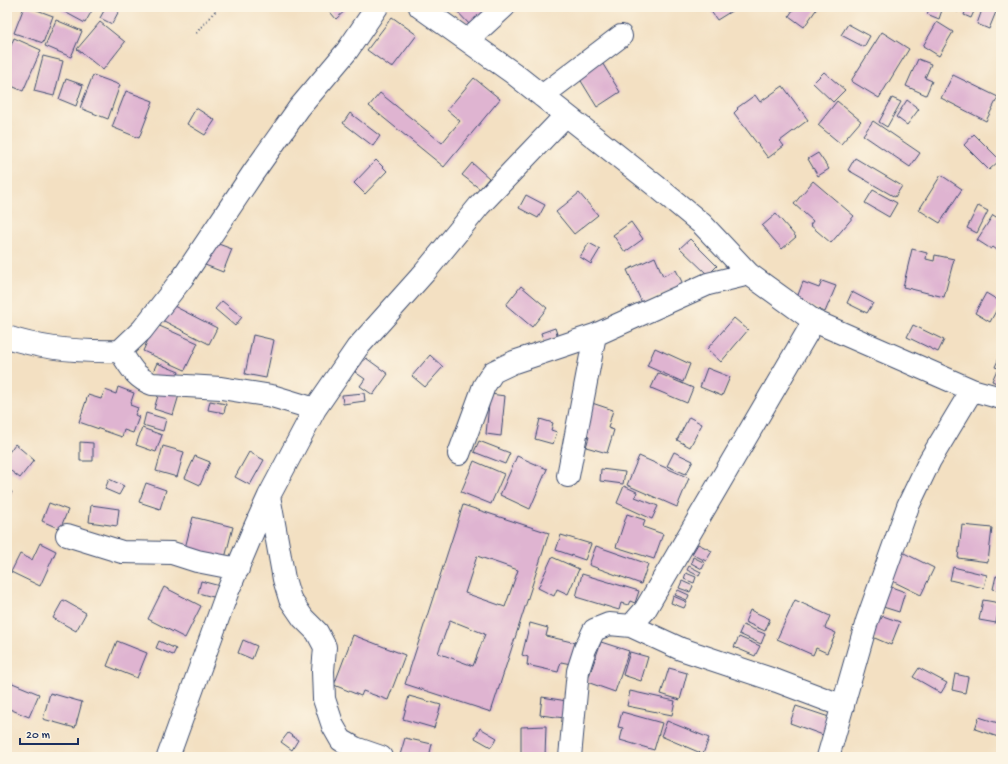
<svg xmlns="http://www.w3.org/2000/svg" width="1008" height="764" viewBox="0 0 1008 764" font-family="'Gochi Hand',sans-serif">
	<style>
		.building { fill: #dfb4d1; fill-rule: evenodd }
		.lines { fill: none; stroke-linecap: round; stroke-linejoin: round }
		.minor-casing { stroke: #3b4a6d; stroke-width: 24 }
		.path { stroke: #3b4a6d; stroke-width: 2.5; stroke-dasharray: 1 3; stroke-linecap: butt }
		.minor { stroke: #fff; stroke-width: 22 }
	</style>
	<rect width="100%" height="100%" fill="#fcf5e5"/>
	<filter id="ink" filterUnits="userSpaceOnUse"><feTurbulence type="fractalNoise" baseFrequency=".025" numOctaves="2"/><feDisplacementMap in="SourceGraphic" scale="8" xChannelSelector="R" yChannelSelector="G"/><feConvolveMatrix kernelMatrix="1 2 1 2 8 2 1 2 1" color-interpolation-filters="sRGB"/></filter>
	<filter id="wash" filterUnits="userSpaceOnUse"><feTurbulence type="fractalNoise" baseFrequency=".012" numOctaves="4" result="noise"/><feDisplacementMap in="SourceGraphic" scale="16" xChannelSelector="R" yChannelSelector="G"/><feGaussianBlur stdDeviation="0.9" result="paint"/><feColorMatrix in="noise" values="0 0 0 0 0 0 0 0 0 0 0 0 0 0 0 0 0 1.4 0 .05"/><feComposite in="paint" operator="in"/></filter>
	<g filter="url(#wash)">
		<rect width="100%" height="100%" fill="#f3e0c2"/>
		<g id="blocks">
			<path class="building" d="M24,7H29L53,16L43,43L14,33Z
				M63,7H94L85,23L61,10Z
				M106,7H121L112,24L100,18Z
				M326,7H349L336,19Z
				M453,7H491L471,26Z
				M708,7H738L717,20Z
				M795,7H818L804,27L789,16Z
				M930,7H943L939,19L927,14Z
				M944,7H960L958,12Z
				M967,7H976L971,18L964,15Z
				M983,7H998L989,29L977,24Z
				M392,17L417,35L392,68L367,50Z
				M56,20L82,31L71,57L45,46Z
				M100,22L125,42L103,70L77,49Z
				M937,22L953,32L939,56L923,46Z
				M848,24L870,36L864,47L841,35Z
				M882,32L909,49L879,98L851,81Z
				M14,38L41,50L23,91L7,84V55Z
				M43,56L63,61L54,96L34,91Z
				M918,59L931,64L925,78L932,81L926,95L906,86Z
				M601,61L620,92L597,107L578,76Z
				M824,72L845,90L833,102L813,83Z
				M93,75L120,85L108,119L80,108Z
				M953,75L998,97L986,121L941,98Z
				M474,78L500,99L444,167L369,106L380,93L442,143L460,121L447,110Z
				M66,79L83,85L76,106L59,99Z
				M783,86L808,120L780,141L784,146L768,158L734,113L738,109L737,108L755,95L760,102Z
				M126,91L153,101L139,138L112,127Z
				M892,98L901,102L887,127L879,122Z
				M907,100L919,109L907,125L896,117Z
				M837,101L861,121L841,144L818,125Z
				M196,108L215,120L205,135L187,124Z
				M350,113L380,136L373,146L343,123Z
				M873,121L920,153L910,167L863,135Z
				M974,134L1000,160L989,170L964,145Z
				M818,153L829,169L818,176L808,159Z
				M855,158L902,186L895,197L848,170Z
				M376,160L387,171L365,194L354,183Z
				M472,163L489,178L480,189L462,175Z
				M941,175L962,189L940,223L919,210Z
				M813,181L854,216L831,243L810,225L813,221L794,204Z
				M873,190L897,203L889,217L865,203Z
				M579,193L598,215L574,234L556,212Z
				M526,195L545,205L538,218L519,208Z
				M978,206L988,211L977,233L967,228Z
				M776,214L796,237L782,249L762,226Z
				M993,215L1001,220V253L993,247L991,249L977,240Z
				M631,222L643,239L625,252L613,235Z
				M690,239L717,266L708,275L680,248Z
				M213,242L232,249L223,272L205,265Z
				M589,243L600,249L591,264L580,257Z
				M912,249L927,253L926,259L934,261L935,255L954,259L944,297L903,287Z
				M655,257L663,276L676,270L683,284L642,303L627,270Z
				M822,281L836,286L825,312L796,300L803,282L819,288Z
				M521,286L547,308L532,327L506,305Z
				M852,292L873,303L867,313L847,303Z
				M986,293L1001,302L990,322L975,313Z
				M222,301L242,317L235,326L215,309Z
				M170,304L217,328L209,344L162,320Z
				M734,318L748,330L721,362L707,349Z
				M155,324L198,343L185,370L143,351Z
				M913,325L944,340L938,352L907,337Z
				M555,328L558,337L544,342L541,333Z
				M253,335L274,340L266,378L245,374Z
				M655,348L690,364L683,382L647,366Z
				M430,355L443,367L425,387L412,376Z
				M1000,356L1001,357V369L995,367Z
				M366,358L388,374L373,395L360,386L365,379L355,372Z
				M157,363L179,372L175,383L152,374Z
				M707,368L730,377L722,396L700,387Z
				M996,372L1001,374V385L992,381Z
				M658,373L693,388L687,403L651,388Z
				M118,387L134,393L130,405L138,408L135,415L139,417L133,433L124,430L122,437L79,422L88,395L101,399L105,390L116,394Z
				M160,389L179,395L173,415L154,409Z
				M364,393L365,401L343,404L342,395Z
				M490,394L505,396L501,436L486,434Z
				M210,401L226,404L224,413L208,410Z
				M589,402L613,410L608,428L614,430L607,453L586,447L589,437L579,433Z
				M146,413L166,419L163,431L143,425Z
				M689,417L702,424L690,447L677,440Z
				M540,419L553,423L551,430L557,432L553,444L535,439Z
				M142,428L162,435L156,452L136,445Z
				M479,441L510,453L505,464L474,452Z
				M80,442L93,443V461H80Z
				M15,444L34,460L20,478L7,468V455Z
				M163,446L184,452L177,477L156,471Z
				M249,452L264,460L250,485L235,477Z
				M674,452L693,461L686,474L667,466Z
				M195,456L210,462L200,485L185,478Z
				M517,456L547,469L530,509L500,495Z
				M639,456L689,478L677,507L627,485Z
				M474,461L504,474L491,504L461,492Z
				M601,469L625,472L623,484L600,481Z
				M109,479L124,486L119,495L105,489Z
				M146,483L166,490L160,509L139,502Z
				M624,486L637,492L635,497L658,506L652,519L617,503Z
				M7,489L12,492L7,501Z
				M49,503L68,510L60,529L42,521Z
				M91,505L119,509L117,526L89,522Z
				M463,505L549,533L491,712L405,684ZM477,556L518,570L505,607L465,593ZM450,620L485,634L473,666L438,653Z
				M627,514L645,520L643,527L663,534L654,559L616,547Z
				M193,517L233,527L225,558L185,548Z
				M962,525L992,528L988,562L958,558Z
				M561,535L591,544L585,560L556,550Z
				M40,543L56,551L40,586L11,572L20,554L32,560Z
				M698,544L712,551L706,561L692,554Z
				M596,546L648,564L641,584L589,565Z
				M902,552L934,568L921,595L888,579Z
				M552,557L579,569L568,594L557,589L554,596L538,588Z
				M693,557L705,563L702,569L691,563Z
				M689,566L701,572L699,576L687,570Z
				M953,567L987,575L984,588L950,580Z
				M686,573L696,577L694,583L684,579Z
				M582,574L639,591L635,603L630,601L628,605L621,603L619,610L576,597Z
				M996,576L1001,577V591L993,589Z
				M201,581L220,586L217,598L198,593Z
				M682,581L693,586L690,592L679,588Z
				M886,585L905,592L899,612L880,606Z
				M164,587L201,606L185,638L148,619Z
				M678,590L689,595L687,600L675,595Z
				M673,596L687,602L684,608L671,603Z
				M63,600L86,613L76,631L53,618Z
				M795,600L830,616L825,628L836,633L827,653L816,648L813,655L777,639Z
				M983,600L1000,603L996,623L979,620Z
				M750,610L770,619L765,631L745,622Z
				M883,616L900,622L891,645L870,636L876,618L881,619Z
				M530,623L548,628L546,636L576,643L571,664L561,662L558,672L527,665L528,657L522,655Z
				M743,625L765,634L761,644L739,634Z
				M353,635L405,655L388,700L363,691L361,696L334,685Z
				M739,637L760,646L755,656L734,647Z
				M243,640L257,646L252,659L238,653Z
				M117,641L147,653L137,678L107,666Z
				M159,641L176,649L173,655L156,648Z
				M601,642L629,651L615,692L587,682Z
				M630,652L648,657L641,681L623,675Z
				M669,668L687,673L680,700L661,694Z
				M919,668L947,683L941,693L913,677Z
				M955,674L968,677L965,693L952,690Z
				M10,682L39,694L29,717L7,708V689Z
				M630,691L675,701L672,715L627,706Z
				M50,693L82,702L75,728L43,719Z
				M409,696L441,705L434,728L403,719Z
				M542,697L567,701L565,718L540,715Z
				M796,706L829,717L823,735L790,723Z
				M622,712L662,723L654,750L620,740L623,728L618,727Z
				M979,717L1001,724V738L975,729Z
				M667,721L709,738L703,754L661,736Z
				M546,726L545,757H521V727Z
				M480,728L497,738L491,747L475,738Z
				M288,733L298,740L292,750L281,742Z
				M405,738L432,744L429,757L400,755Z"/>
		</g>
	</g>
	<g filter="url(#ink)">
		<use href="#blocks" fill-opacity="0" stroke="#3b4a6d" stroke-width="1"/>
		<g class="lines">
			<defs>
				<path id="minor" d="M420,7L513,73L656,186L702,224L749,274L814,321L972,390L1001,398
					M468,40L504,7
					M542,96L621,36
					M7,337C42,349 83,352 120,351L142,330L184,276L253,173L299,108L347,51L377,7
					M120,351C130,366 135,378 152,384L221,388L272,396L315,409
					M459,454L484,386L493,372L514,362L595,335L708,284L749,274
					M568,476L595,335
					M269,496L284,579L290,599L303,618L317,632L325,647L323,671L324,699L333,726L341,740L355,748L381,757
					M67,535L122,552L172,553L197,561L238,569
					M631,626L645,610L814,321
					M168,757L227,593L254,529L269,496L315,409L357,348L425,272L479,206L566,115
					M570,757L578,671L585,649L594,630L609,624L631,626L681,649L777,681L843,706
					M828,757L867,621L908,506L930,460L972,390"/>
			</defs>
			<use href="#minor" class="minor-casing"/>
			<path class="path" d="M196,33L219,7"/>
			<use href="#minor" class="minor"/>
		</g>
	</g>
	<rect width="1008" height="764" fill="none" stroke="#fcf5e5" stroke-width="24"/>
	<path d="M20 738v6h58v-6" fill="none" stroke="#1b2f5e" stroke-width="2"/>
	<text x="26" y="738" font-size="12" fill="#1b2f5e" stroke="#fcf5e5" stroke-width="3" paint-order="stroke">20 m</text>
</svg>
